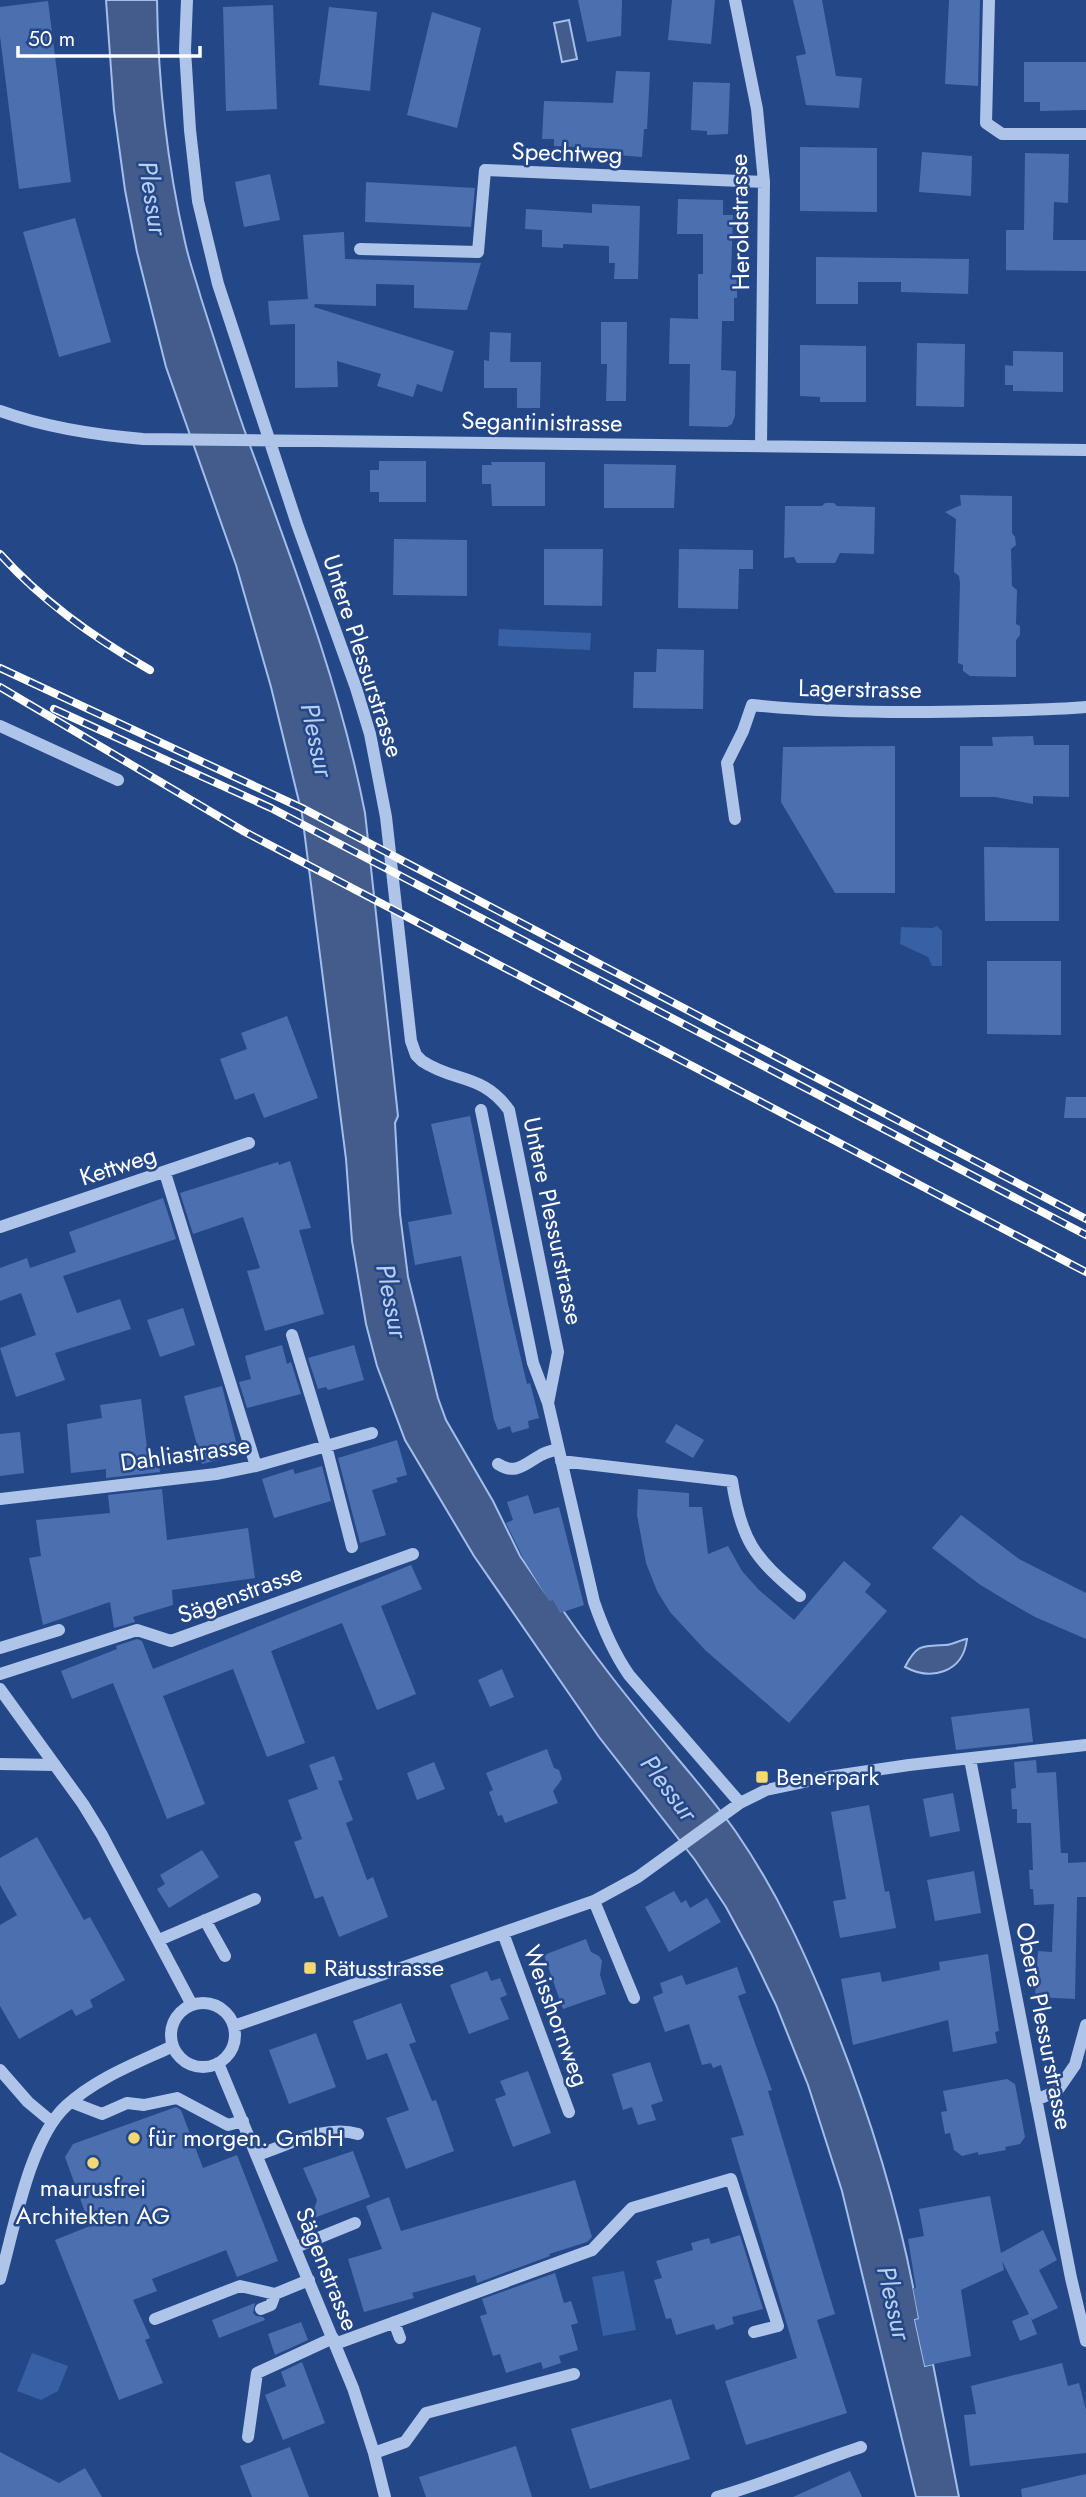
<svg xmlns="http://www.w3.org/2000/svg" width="1086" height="2497" viewBox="0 0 1086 2497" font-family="Jost,sans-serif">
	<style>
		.green { fill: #3860a4 }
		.water { fill: #435c8b; stroke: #a3beea; stroke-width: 2 }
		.building { fill: #4c70af }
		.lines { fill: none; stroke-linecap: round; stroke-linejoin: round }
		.minor { stroke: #afc4e9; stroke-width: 12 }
		.rail-casing { stroke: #fff; stroke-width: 8 }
		.rail { stroke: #244787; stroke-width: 5; stroke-dasharray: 16; stroke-linecap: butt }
		.poi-dot { fill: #f4d972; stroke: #244787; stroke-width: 2.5 }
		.labels { text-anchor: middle; stroke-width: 5; stroke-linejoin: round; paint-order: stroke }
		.street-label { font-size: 24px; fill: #fff; stroke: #244787 }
		.poi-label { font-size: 24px; fill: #fff; stroke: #244787; text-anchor: start }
		.water-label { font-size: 26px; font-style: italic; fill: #bacff0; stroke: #244787 }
	</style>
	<rect width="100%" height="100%" fill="#244787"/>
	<path class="green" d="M499,629L591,633L590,650L498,646Z
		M937,926L942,931V966H932L928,957L900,944L901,927L933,928Z
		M624,2271L636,2330L603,2336L592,2277Z
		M32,2353L68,2366L58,2391L41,2400L17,2391Z"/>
	<path class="water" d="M106,0H157C158,81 167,163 185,242C189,261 196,280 201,298C215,342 229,386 244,429C290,556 339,680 365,813L398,1116L395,1123L400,1214L408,1277L438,1398L446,1420L493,1501L520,1556L546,1594H552C588,1649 631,1702 673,1753C695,1779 717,1805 736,1832C778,1893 807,1957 834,2025C872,2120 902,2219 919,2319L915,2320L925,2366L933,2364L959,2497H916L842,2191L808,2085L776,2005L752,1955L726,1907L695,1860L599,1737L474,1556L405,1440L377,1366L366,1324L352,1241L346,1159L302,814L271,687L236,565L166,367L137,252L125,190L114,110Z
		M569,20L577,59L562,62L554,23Z
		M967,1639C963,1673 931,1681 905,1667C917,1644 922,1646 945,1645C953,1645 959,1640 967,1639Z"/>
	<path class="building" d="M578,0H622L621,36L587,42Z
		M672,0H715L711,44L668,40Z
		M793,0H822L836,76L862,78L859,108L806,105L796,56L806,54Z
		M949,0H980L978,86L945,84Z
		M48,1L71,182L19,189L0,36V7Z
		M273,5L277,109L226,111L223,7Z
		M329,7L377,12L370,91L319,85Z
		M432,12L481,28L457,128L407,115Z
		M1024,62H1086V110L1040,111V102H1024Z
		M616,71L650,72L647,129H644L642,157L617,155V149L554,146V139H542L544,101L613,103Z
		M693,82L730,83L728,134L707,135V131L691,130Z
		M800,147L877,148V212L800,211Z
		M922,152L972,156L971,196L919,192Z
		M1025,153L1069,154L1068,203L1054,202L1053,240H1086V271L1006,270V230H1024Z
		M270,174L280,220L244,227L235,182Z
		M366,182L475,188L471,227L365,222Z
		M678,199L723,200V215H733L731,275H737V298H734V321H722L721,370L736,371L735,416L732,424L727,427L689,426L690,364H669L670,318L698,319V274H703V234H677Z
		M592,204L640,206L638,279H614L615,263H609V246L563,244V248L542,247V230L525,229L526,209L592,213Z
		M75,218L111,342L59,357L23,232Z
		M344,232L345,259L481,263L467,310L414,308V285L376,284V306L315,304L314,307L454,351L442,392L417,384L413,397L377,386L381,374L337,361L338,387L295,388V324L270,325L268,301L308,299L303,235Z
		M816,257L969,259L968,294L901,292V282H858V304H816Z
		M601,322H627L626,401H606L607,364H601Z
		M490,332L511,333L510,362H541L540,408H517V388H484V360L489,361Z
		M917,343L965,344L964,407L916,406Z
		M800,345L866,346V402H820V397L800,396Z
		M1013,351L1063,352V392L1013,391V385H1005V365L1013,366Z
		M379,461H426V502H379V492H370V470H379Z
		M491,462H545V506H492L491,484H482V465H492Z
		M604,464L676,465L674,508H604Z
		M960,495L1012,496V533L1015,537L1016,545L1011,549L1012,586L1017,590L1016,624L1020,626V635L1016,640V677L970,676L963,671V665L958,663L960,583L959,576L954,572L956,519L945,512L961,505Z
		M825,503H834L837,506L875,507L874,554L840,553L835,563H797L794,557L784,558L785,506H822Z
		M394,539L467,540V596L393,595Z
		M544,549H603L602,606L544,605Z
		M679,549L753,550V569H739L738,609L678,608Z
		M657,649L704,650L703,709L633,708L634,672H656Z
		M1033,736L1034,745H1069V797L1033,796V804L995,797H960V746H993L992,737Z
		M895,746V893H835L781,802L783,747Z
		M984,847L1059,848V921H985Z
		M987,961H1061V1035L987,1034Z
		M287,1016L318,1098L264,1118L254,1093L235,1100L220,1059L247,1049L241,1033Z
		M1066,1097H1086V1118H1064Z
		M470,1116L508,1304L527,1384L530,1383L539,1418L528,1421L529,1428L512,1433L510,1426L498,1430L494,1420L461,1256L415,1265L408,1222L452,1214L431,1124Z
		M290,1161L311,1228L299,1230L324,1314L265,1331L247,1271L260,1268L243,1217L193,1234L180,1193L278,1162L279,1165Z
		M163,1198L176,1239L63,1276L77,1313L120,1299L131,1329L55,1353L65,1380L16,1397L0,1348L36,1335L21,1293L0,1301V1268L27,1258L30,1268L76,1252L69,1232Z
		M183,1308L195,1345L160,1357L147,1320Z
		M282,1345L287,1364L291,1362L301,1394L247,1408L239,1382L251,1379L245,1356Z
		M354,1345L364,1380L328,1390L326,1387L318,1389L308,1358Z
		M222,1386L239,1454L202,1464L184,1396Z
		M141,1399L149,1464L159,1463L160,1472L106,1478V1469L71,1473L67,1424L102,1418L100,1405Z
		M676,1424L704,1440L693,1458L665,1442Z
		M20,1432L24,1473L0,1476V1434Z
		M397,1440L407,1475L396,1478L398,1482L372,1490L386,1535L360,1543L338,1458Z
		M322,1466L331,1501L274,1518L262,1479L293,1469L295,1474Z
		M162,1489L167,1540L248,1528L255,1578L172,1590L173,1605L133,1617L135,1622L114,1628L110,1602L43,1625L29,1558L41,1556L36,1520L110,1513L108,1495Z
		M638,1489L689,1493V1507H702L708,1554L728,1546L742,1571L759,1590L794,1620L844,1561L871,1584L865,1592L887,1611L789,1723L705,1650L670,1612L657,1591L646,1563L637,1515Z
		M528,1495L534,1514L559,1507L584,1605L560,1613L553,1600L549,1601L524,1560L506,1523L513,1520L507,1502Z
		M961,1515L1019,1559L1086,1593V1639L1035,1617L1007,1601L979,1584L932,1548Z
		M411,1565L422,1589L381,1606L416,1694L377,1710L342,1623L271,1651L305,1743L267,1757L233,1669L163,1696L205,1804L167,1819L113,1683L72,1699L61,1671L117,1649L116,1646L137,1639L142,1641L153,1669Z
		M502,1669L514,1697L490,1707L478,1680Z
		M1029,1708L1033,1742L956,1750L951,1717Z
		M547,1749L554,1768L559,1770L562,1779L553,1791L558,1803L505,1823L502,1815L498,1816L489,1792L493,1790L486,1773Z
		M334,1756L343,1780L338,1781L353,1820L346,1823L367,1880L373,1877L388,1917L339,1937L323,1896L315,1899L294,1842L302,1839L288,1800L318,1789L309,1765Z
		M1036,1760L1037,1773L1056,1772L1061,1853H1068V1863L1086,1862V1897H1077L1075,1999L1035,1997L1038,1951L1052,1952L1054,1904L1034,1905L1033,1889H1030L1029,1870H1033L1031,1823H1017V1809H1012L1011,1789L1016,1788L1014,1762Z
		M434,1762L445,1789L417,1800L407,1773Z
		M953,1793L960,1831L930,1837L923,1799Z
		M869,1805L885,1892L889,1891L896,1928L840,1938L833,1901L846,1899L831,1812Z
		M37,1837L84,1920L90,1917L125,1980L90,2000L93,2007L76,2016L72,2009L19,2039L0,2006V1925L17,1915L0,1885V1858Z
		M202,1850L219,1877L169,1908L157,1889L165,1884L160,1875Z
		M974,1871L981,1913L935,1921L927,1880Z
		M674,1891L681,1903L686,1900L690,1908L707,1898L721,1922L669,1952L645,1907Z
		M586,1939L591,1952L599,1956L602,1961L600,1975L606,1994L563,2009L544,1955Z
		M988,1954L999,2031L995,2032L997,2043L953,2052L948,2020L853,2045L841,1979L880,1972L882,1982L940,1970L939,1962Z
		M737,1967L746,1993L738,1996L772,2090L768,2091L835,2314L817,2320L847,2413L746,2445L725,2381L797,2358L731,2138L744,2135L721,2065L713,2068L711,2063L702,2065L689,2024L665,2032L653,1997L663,1993L660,1983L682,1975L686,1985Z
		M487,1971L491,1981L500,1978L507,1995L500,1998L509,2019L469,2034L450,1985Z
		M401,2003L416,2042L409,2044L432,2101L436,2100L454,2151L406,2169L386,2118L409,2110L387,2053L367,2060L353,2021Z
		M316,2033L336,2087L289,2104L269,2050Z
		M650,2062L663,2101L651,2105L656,2120L638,2125L632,2107L623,2110L612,2074Z
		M528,2071L551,2133L513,2147L495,2099L506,2095L500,2081Z
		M1007,2079L1015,2084L1025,2137L1020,2144L1005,2147L1006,2150L978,2155V2152L962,2156L954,2150L950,2133L945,2134L941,2112L947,2111L943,2091Z
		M176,2107L181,2110L203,2168L237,2155L278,2261L237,2277L226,2250L152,2279L157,2291L133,2300L150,2338L145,2340L163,2383L119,2400L55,2240L90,2226L65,2157L73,2144Z
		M353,2151L370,2197L311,2219L317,2200L303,2168Z
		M575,2180L592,2237L587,2242L549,2254L550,2256L477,2283L475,2275L412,2293L414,2298L364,2312L348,2259L382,2249L366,2206L389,2197L401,2231Z
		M990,2196L1001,2253L1043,2230L1057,2260L1039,2270L1058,2308L1032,2320L1030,2316L1037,2334L1020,2341L1012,2321L1029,2314L1002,2261L1004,2270L961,2290L971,2356L925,2366L915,2320L919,2319L913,2288H916L908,2239L924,2236L919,2209Z
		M740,2235L763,2309L732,2317L734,2324L716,2330L714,2324L676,2335L671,2318L666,2319L654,2280L662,2278L656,2261L693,2250L691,2243L709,2238L711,2244Z
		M555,2273L564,2303L571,2301L578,2323L571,2325L578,2350L559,2356L561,2363L543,2369L541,2362L506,2373L500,2354L493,2356L480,2316L487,2314L482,2299Z
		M255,2303L253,2313L256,2316L263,2317L265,2320L219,2338L212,2320Z
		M301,2322L308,2340L275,2355L268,2334Z
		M302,2362L325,2423L283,2440L265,2395L286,2386L281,2372Z
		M1062,2363L1068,2386L1079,2383L1086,2410V2453L970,2466L964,2415L976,2414L971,2386Z
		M671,2399L690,2459L590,2489L571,2429Z
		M516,2446L532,2497H426L419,2477Z
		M290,2447L309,2497H252L240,2466Z
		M0,2452L59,2483L85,2468L102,2497H0Z
		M850,2471L862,2497H793Z
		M1086,2474V2497H1022L1021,2489Z"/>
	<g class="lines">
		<path class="minor" d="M187,0L185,50L190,130L198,201L218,284L297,524L356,688L370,734L386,817L411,1041L416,1055L422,1061C455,1083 482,1073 509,1110L558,1352L548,1403
			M735,0L757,109L764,182L761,446
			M989,0L986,123L1002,134H1086
			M360,249L478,252L485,170L764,182
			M0,411C47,428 94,435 143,439L1086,450
			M0,726L118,780
			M735,819L727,763L743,731L752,705C829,713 906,713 983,711C1018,710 1052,710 1086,707
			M481,1110L533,1363L548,1403L594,1602C603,1628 613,1652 629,1675L740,1803
			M165,1173L256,1466
			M0,1227L249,1143
			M292,1335L326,1446L352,1547
			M561,1461L732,1481C741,1540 754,1558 800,1596
			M498,1464C516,1476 526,1463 541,1455C546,1452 552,1451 558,1449
			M0,1499L216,1474L256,1466L372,1433
			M0,1648L59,1630
			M0,1674L137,1630L171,1641L413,1554
			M0,1689L83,1804L102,1835L192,2005
			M970,1759L1071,2278L1086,2341
			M0,1764L55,1765
			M594,1901L634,1998
			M205,1920L225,1956
			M503,1933L569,2112
			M159,1940L255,1899
			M171 2035a32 32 0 1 1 64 0a32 32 0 1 1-64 0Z
			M234,2026L594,1901L638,1877L740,1803L766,1790L828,1777L909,1765L1086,1745
			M218,2063L353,2388L374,2453L385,2497
			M0,2070L28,2102L52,2122
			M1036,2100L1057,2091L1075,2065L1086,2025
			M71,2102L102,2114L127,2103L144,2105L177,2098L228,2125L243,2121
			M257,2155C288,2145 326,2124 358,2134
			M296,2247L355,2223
			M0,2279C14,2230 29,2140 66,2106C96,2078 137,2063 173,2046
			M261,2309L271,2305L275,2294L309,2280
			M155,2319L240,2286L275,2294
			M394,2322L400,2338
			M335,2344L592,2250L632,2208L731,2179L778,2326L754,2332
			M248,2437L257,2373L333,2338
			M374,2453L405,2442L426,2413L574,2374
			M717,2497C766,2483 813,2463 861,2447"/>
		<defs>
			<path id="rail" d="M0,554C43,602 94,638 150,670
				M0,668L304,809L1086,1219
				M0,687L245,832L1086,1272
				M54,709L271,808L1086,1235"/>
		</defs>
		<use href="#rail" class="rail-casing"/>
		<use href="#rail" class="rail"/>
	</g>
	<g class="poi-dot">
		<rect x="755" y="1770" width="14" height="14" rx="3.5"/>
		<rect x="303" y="1961" width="14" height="14" rx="3.5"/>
		<circle cx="134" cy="2138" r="7"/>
		<circle cx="93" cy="2163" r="7"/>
	</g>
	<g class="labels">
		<g class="street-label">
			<text transform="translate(567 153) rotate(2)" y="8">Spechtweg</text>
			<text transform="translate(740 222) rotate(-91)" y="8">Heroldstrasse</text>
			<text transform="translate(542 422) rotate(1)" y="8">Segantinistrasse</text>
			<text transform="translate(363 656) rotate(72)" y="8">Untere Plessurstrasse</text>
			<text transform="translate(860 689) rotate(1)" y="8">Lagerstrasse</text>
			<text transform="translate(118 1166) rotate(-18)" y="8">Kettweg</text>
			<text transform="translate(553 1221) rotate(78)" y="8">Untere Plessurstrasse</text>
			<text transform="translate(185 1454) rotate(-8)" y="8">Dahliastrasse</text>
			<text transform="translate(240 1594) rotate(-20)" y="8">Sägenstrasse</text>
			<text transform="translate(556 2016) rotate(70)" y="8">Weisshornweg</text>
			<text transform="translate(1044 2026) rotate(79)" y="8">Obere Plessurstrasse</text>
			<text transform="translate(327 2269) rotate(68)" y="8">Sägenstrasse</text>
		</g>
		<g class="poi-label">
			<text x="776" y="1785">Benerpark</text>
			<text x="324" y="1976">Rätusstrasse</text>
			<text x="148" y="2146">für morgen. GmbH</text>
			<text x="93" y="2196" text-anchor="middle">maurusfrei<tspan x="93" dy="28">Architekten AG</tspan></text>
		</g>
		<g class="water-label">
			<text transform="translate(153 198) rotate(81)" y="9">Plessur</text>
			<text transform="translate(317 740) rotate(78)" y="9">Plessur</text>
			<text transform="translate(392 1301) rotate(79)" y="9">Plessur</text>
			<text transform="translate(669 1788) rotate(53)" y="9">Plessur</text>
			<text transform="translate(894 2303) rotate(77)" y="9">Plessur</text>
		</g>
	</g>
	<path d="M18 46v10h182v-10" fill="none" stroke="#ffffff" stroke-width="3.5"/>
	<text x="28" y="46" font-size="21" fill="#ffffff" stroke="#244787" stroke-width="5" paint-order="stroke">50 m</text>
</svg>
